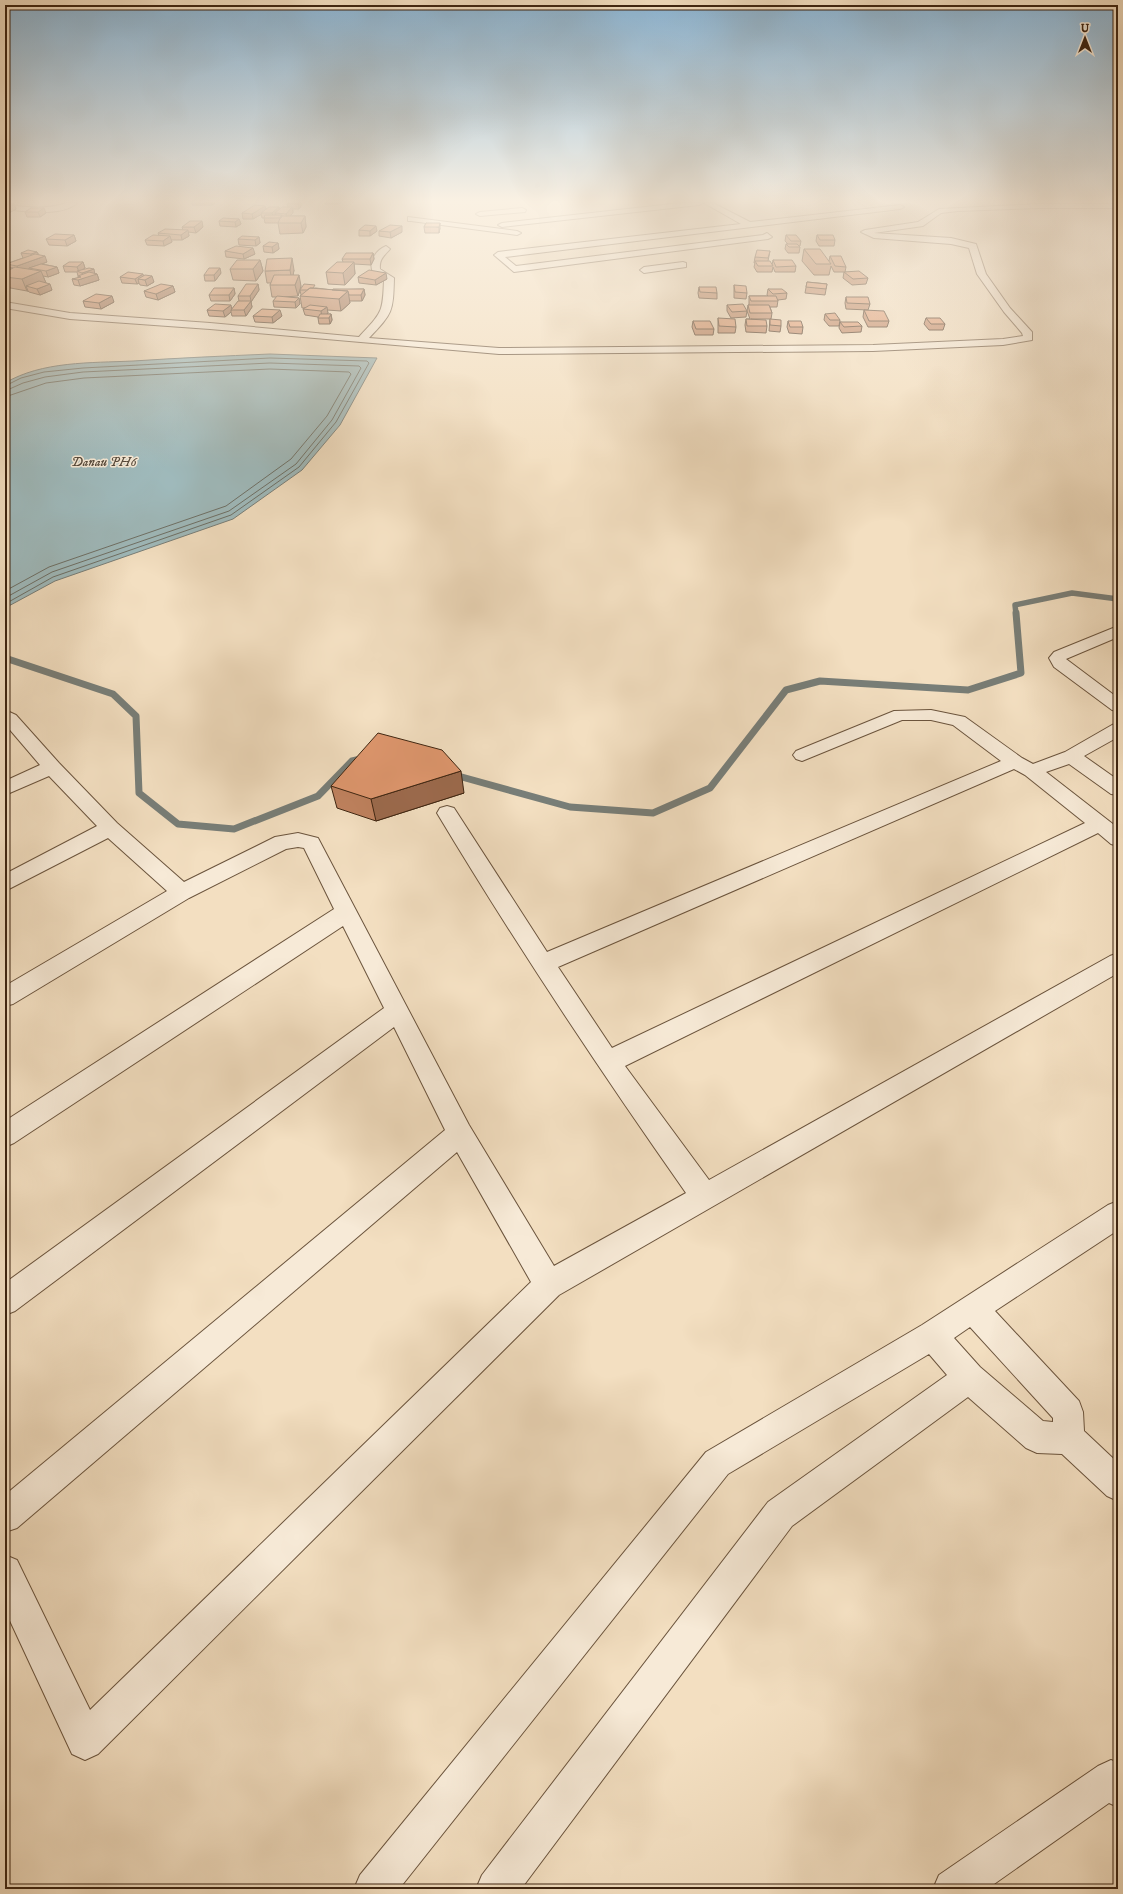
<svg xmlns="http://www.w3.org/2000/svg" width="1123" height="1894" viewBox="0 0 1123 1894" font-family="'IM FELL DW Pica',serif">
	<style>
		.water { fill: #9fbabc; stroke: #787e78 }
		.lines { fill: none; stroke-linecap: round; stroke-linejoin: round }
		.shore { stroke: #6e7066; stroke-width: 1 }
		.stream-far1 { stroke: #787e78; stroke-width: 5.5 }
		.stream { stroke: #787e78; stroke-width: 7 }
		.minor-casing { stroke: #6b543d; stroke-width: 2 }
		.minor { fill: #f7ead7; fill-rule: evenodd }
		.wall { fill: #c0825f; stroke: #3e2511 }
		.shaded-wall { fill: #9c6a4d; stroke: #3e2511 }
		.building { fill: #df976e; stroke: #3e2511 }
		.labels { text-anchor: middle; stroke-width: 3; stroke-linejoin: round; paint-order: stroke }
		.far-water-label { font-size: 13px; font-style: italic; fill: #564a3c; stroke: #f7ead7 }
	</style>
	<rect width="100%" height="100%" fill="#f3dfc1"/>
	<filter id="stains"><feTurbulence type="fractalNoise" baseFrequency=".005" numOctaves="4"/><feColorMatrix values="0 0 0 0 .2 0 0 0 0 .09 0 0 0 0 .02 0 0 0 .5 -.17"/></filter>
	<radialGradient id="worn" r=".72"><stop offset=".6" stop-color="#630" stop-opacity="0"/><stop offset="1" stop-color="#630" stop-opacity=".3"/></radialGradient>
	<path class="water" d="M270,354L377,358L340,425L302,470L233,519L55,581L5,608V383C42,361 91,363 133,361C178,358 224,356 270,354Z"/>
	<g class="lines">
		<path class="shore" d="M5,386L21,378L44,372L83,368L270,358L367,361L369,363L336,422L299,467L231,515L53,577L5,604
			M5,391L23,383L45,377L83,372L270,363L359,366L361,368L332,420L296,464L229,511L52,572L5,598
			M5,397L46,383L84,378L270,369L349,372L351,374L327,416L291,459L226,506L49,567L5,591"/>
		<path class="stream-far1" d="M1016,614L1015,605L1072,593L1118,599"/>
		<path class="stream" d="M5,658L113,694L136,716L139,793L178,824L234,829L318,796L352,761L365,758
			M451,774L570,807L653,813L710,788L786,690L820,681L968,690L1021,673L1016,613"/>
		<defs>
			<path id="minor" d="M67,203H77C62,217 24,211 5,209V205C25,207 47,210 67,203Z
				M681,203H703L699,205L502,227L498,225L502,223Z
				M704,203H713L750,222L900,205L904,207L900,209L505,257L516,266L763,235L767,233L772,237L768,239L514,272L494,255L498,252L741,224Z
				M1039,204H1118V208H1039L958,211L941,213L923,226L874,233L951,238L976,244L986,274L1010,308L1032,332V340L1003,345L873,351L499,354L210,329L70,319L5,308V302L70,313L210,323L359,337C382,312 383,313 384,279L373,272C368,262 376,250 386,246L390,249C384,256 379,259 380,269L394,278C393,312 393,313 369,338L499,348L873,345L1003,339L1023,336L1022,333L1004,312L977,274L969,248L951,244L874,238L861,232L865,230L918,222L939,209Z
				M522,208L526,210L525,212L480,216L476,214L480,212Z
				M408,217L517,231L521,233L517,235L411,221H408Z
				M683,262L686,263V267L644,273L640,270L644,267Z
				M1118,626V637L1066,659L1118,698V711L1112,710L1054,667L1049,658L1054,652Z
				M5,710L16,715L59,763L117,823L184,882L275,837L298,833L318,838L469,1125L554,1266L686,1193C599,1069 515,943 437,813L440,808L447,806L454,808L547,952L1001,761L953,725L931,720H902L802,761L796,759L793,755L796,751L894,711L931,710L965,717L1022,758L1033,764L1065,752L1112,725L1118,723V737L1084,756L1118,780V795L1111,794L1069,764L1046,772L1118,828V846L1111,844L1098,833L625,1066L709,1180L1110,956L1118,953V973L559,1295L98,1754L85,1760L72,1754L5,1610V1555L17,1560L90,1710L531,1282L457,1152L17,1528L5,1532V1495L445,1130L394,1027L15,1311L5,1315V1283L384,1008L343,926L14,1143L5,1147V1121L334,909L304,848L298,847L286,849L189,898L13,1004L5,1006V986L167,891L108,838L5,891V874L97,826L49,776L5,795V781L40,765L5,724ZM1014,769L1025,775L1085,823L612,1048L558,967Z
				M1118,1201V1230L995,1311L1079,1401L1083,1412L1084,1431L1118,1463V1501L1107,1496L1062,1454L1037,1453L1026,1448L968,1397L792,1526L521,1889H476L482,1875L768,1502L947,1375L929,1354L728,1474L399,1889H354L360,1875L706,1452L922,1325L1108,1205ZM970,1327L1053,1418V1422L1043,1421L980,1367L954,1338Z
				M1111,1760L1118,1763V1807L1109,1803L987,1889H933L939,1875L1098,1766Z"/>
		</defs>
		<use href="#minor" class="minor-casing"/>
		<use href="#minor" class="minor"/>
	</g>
	<path class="wall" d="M192,203H215L212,205H192Z
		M301,203V206L299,209H293V213L290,216H305L306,227L303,233L280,234L278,223H265L264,218H262L261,214L253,219H243L242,213L265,206V209L279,207L280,209L288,207L287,204Z
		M325,203H341L338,204H325Z
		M5,204H14L16,209L9,213H5Z
		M31,208L46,213L40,217H27L25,212Z
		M239,219L241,224L236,227L220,226L219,221Z
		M426,223L440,228L439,233H425L424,227Z
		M182,227H203L196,233L188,232L189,236L182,240H171L172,242L164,246L147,245L145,240L159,236L158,233L183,230Z
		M359,230L377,231L370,236H359Z
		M379,231L402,232L391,238L379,236Z
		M74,235L76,241L67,246L49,245L46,239Z
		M786,235L801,241L800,246H799L800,247L799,253H788L785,249L786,244H788L785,241Z
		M817,235L835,240L834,246H819L816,241Z
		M259,237L260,243L256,246L239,245L238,239Z
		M278,243L279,249L273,253L264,252L263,246Z
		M804,249L829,261L830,256L846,267L845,272L868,278L866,284L852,285L843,278L844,272H834L831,266L829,275H814L802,261Z
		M225,251L255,254L244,259L226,257Z
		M770,251L768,261L772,265L773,260L796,266L795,272H775L773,267L772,272H757L754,267L755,263H754L755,257Z
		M37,252L39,255L47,262L42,264L57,267L59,273L48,277L43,276L46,283L52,290L40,295L29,292L28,291H27L5,287V266L7,267L6,264L23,258L21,253Z
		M373,253L374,259L371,265L354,264L355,274L345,285L328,284L326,272L343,262L342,259Z
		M260,260L263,271L256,281L233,280L230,269Z
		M83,262L85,268L83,269L97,274L99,280L80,286L74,285L72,279L78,278V276L77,272H65L63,266Z
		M294,270L293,275L301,286L300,289L316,288L332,290L364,289L365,295L362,301H349L350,303L341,311L327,310L328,313L327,314H331L332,320L330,324H319L318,318V317L305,315L303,309L305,308H302L300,296L301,295L300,290L298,296L284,297L299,298L300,304L296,308L274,307L273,301L277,297H272L270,285L271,283H267L265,271Z
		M221,273L215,281H205L204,275Z
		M144,276L154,282L147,286L140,285L139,283L137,284L122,283L120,277Z
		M358,277L387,279L376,285L359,283Z
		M807,282L827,284L825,295L805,293Z
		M258,284L259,290L251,302L252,307L246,316H232L231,312L225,317L209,316L207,310L232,309L239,301L238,296Z
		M734,285L747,293L746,299L734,298Z
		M173,286L175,292L158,300L146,297L144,291Z
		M699,287L717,293V299L699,298L698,293Z
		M234,288L235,294L230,301H211L209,295Z
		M768,289L787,293L786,299L778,300L777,307H770L772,313L771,319H751L767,326L766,333L746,332L745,325L746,319H750L747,311L748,305H749V296H768L767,295Z
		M846,297L870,304L868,310L846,309L845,303Z
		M83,301L114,302L101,309L85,307Z
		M727,305L747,311L746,317L731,318L727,311Z
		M864,310L889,321L887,327H868L863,317Z
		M825,314L840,320L839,326H829L824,320Z
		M253,316H282L273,323L255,322Z
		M718,318L736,327L735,333H718Z
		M926,318L945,324L943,330H929L924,324Z
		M770,319L781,326L780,332L769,331Z
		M693,321L714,329L713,335H695L692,327Z
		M788,321L803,327L802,334L789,333L787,327Z
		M840,322L862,326L861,332L842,333L839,328Z
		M331,786L464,793L376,821L337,808Z"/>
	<path class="shaded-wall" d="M211,203H215L212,205Z
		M299,203H301V206L299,209L298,204Z
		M14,204L16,209L9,213L7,208Z
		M265,206L266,211L261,213L262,214L253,219L252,214Z
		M279,207L280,212L275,213L276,216L273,218L272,213Z
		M292,207L293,213L287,219L286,214Z
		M44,208L46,213L40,217L38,212Z
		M305,216L306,227L303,233L301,223Z
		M239,219L241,224L236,227L235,222Z
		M202,221L203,227L196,233L194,227Z
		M440,223V228L439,233V227Z
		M376,226L377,231L370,236V231Z
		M402,226V232L391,238L390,232Z
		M188,230L189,236L182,240L181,235Z
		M74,235L76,241L67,246L65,240Z
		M170,236L172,242L164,246L163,241Z
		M259,237L260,243L256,246L255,240Z
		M278,243L279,249L273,253L272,247Z
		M253,248L255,254L244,259L243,254Z
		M37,252L40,258L33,260L31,254Z
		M373,253L374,259L371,265L370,259Z
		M45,256L47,262L30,268H29V269L19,272L17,266Z
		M292,258L294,270L292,282L290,270Z
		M260,260L263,271L256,281L253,269Z
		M83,262L85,268L79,272L77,267Z
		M354,262L355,274L345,285L343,273Z
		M57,267L59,273L48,277L46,271Z
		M220,268L221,273L215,281L214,275Z
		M94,269L95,275L97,274L99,280L80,286L78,280L84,278L82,273Z
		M41,271L46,283L26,286L28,291H27L22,279Z
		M386,273L387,279L376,285L375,280Z
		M143,274L145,280L138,279L139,283L137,284L135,279Z
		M299,275L301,286L298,296L295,285Z
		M152,276L154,282L147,286L145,280Z
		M50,284L52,290L40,295L37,289Z
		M258,284L259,290L251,302L252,307L246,316L244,310L251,301L250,296Z
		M173,286L175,292L158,300L156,294Z
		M234,288L235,294L230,301L229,295Z
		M364,289L365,295L362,301L361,295Z
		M348,291L350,303L341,311L339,299Z
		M112,296L114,302L101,309L99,303Z
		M299,298L300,304L296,308L295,302Z
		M231,305L232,310H231V312L225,317L223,311Z
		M327,307L328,313L322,318L321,311Z
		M280,310L282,316L273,323L272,317Z
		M331,314L332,320L330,324L329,318Z
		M461,771L464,793L376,821L371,799Z"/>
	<path class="building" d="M288,203H299L298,204H287Z
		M5,204H14L7,208H5Z
		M255,205L265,206L252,214L242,213Z
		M269,207H279L272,213H261Z
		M282,207H292L286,214L275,213Z
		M31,208H44L38,212H25Z
		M265,215H282L281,218H264Z
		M281,216H305L301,223H278Z
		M223,218L239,219L235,222L219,221Z
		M190,221H202L194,227H182Z
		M426,223H440L439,227H424Z
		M365,225L376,226L370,231L359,230Z
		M390,225L402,226L390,232L379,231Z
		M165,229L188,230L181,235L158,233Z
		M55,234L74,235L65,240L46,239Z
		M153,235L170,236L163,241L145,240Z
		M786,235H796L801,241H791Z
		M817,235H833L835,240H820Z
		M242,236L259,237L255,240L238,239Z
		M269,242L278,243L272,247L263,246Z
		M786,244H797L800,247H789Z
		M236,246L253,248L243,254L225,251Z
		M804,249H820L831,264H816Z
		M28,250L37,252L31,254L21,253Z
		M757,250L770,251L768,258L755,257Z
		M346,253H373L370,259H342Z
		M35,254L45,256L17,266L6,264Z
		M830,256H841L846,267L835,266Z
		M292,258L290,270L265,271L267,259Z
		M237,260H260L253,269H230Z
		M773,260H792L796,266L776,267Z
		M755,261H770L773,266H758Z
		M69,262H83L77,267L63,266Z
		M337,262H354L343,273L326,272Z
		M41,264L57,267L46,271L29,268Z
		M5,266L13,268L5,271Z
		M15,267L41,271L22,279L5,277V272Z
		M89,268L94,269L82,273L77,271Z
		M209,268H220L214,275H204Z
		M369,270L386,273L375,280L358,277Z
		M859,271L868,278L853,279L844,272Z
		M89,272L97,274L78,280L72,279L81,277L78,276Z
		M128,272L143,274L135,279L120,277Z
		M145,275L152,276L145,280L138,279Z
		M274,275H299L295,285H270Z
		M39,281L50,284L37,289L26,286Z
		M807,282L827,284L826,289L806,287Z
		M161,284L173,286L156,294L144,291Z
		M246,284H258L250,296H238Z
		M304,284L315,285L313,288H310L307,290H300Z
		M734,285L746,286L747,293L735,292Z
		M699,287H716L717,293L700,292Z
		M214,288H234L229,295H209Z
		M310,288L348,291L339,299L300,296Z
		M333,289H364L361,295H349L348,291L332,290Z
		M768,289H782L787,293L773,294Z
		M96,294L112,296L99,303L83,301Z
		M277,296L299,298L295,302L273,301Z
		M749,296H776L778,301H751Z
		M846,297H868L870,304L847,303Z
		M238,301H251L244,310H231Z
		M215,304L231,305L223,311L207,310Z
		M743,304L747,311L732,312L727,305Z
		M310,305L327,307L321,311L303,309Z
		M748,305H769L772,313H750Z
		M262,309L280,310L272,317L253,316Z
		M864,310L884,311L889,321H869Z
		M835,313L840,320H830L825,314Z
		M320,314H331L329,318H318Z
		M718,318L735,319L736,327L719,326Z
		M926,318H940L945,324H931Z
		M746,319L766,320L767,326H747Z
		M770,319L781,320V326L770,325Z
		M693,321H710L714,329H696Z
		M788,321H801L803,327H790Z
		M840,322H858L862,326L844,327Z
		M378,733L442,750L461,771L371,799L331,786Z"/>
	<linearGradient id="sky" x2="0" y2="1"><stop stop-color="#8bb6d6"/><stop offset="0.43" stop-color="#faf1e3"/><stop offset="1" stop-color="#faf1e3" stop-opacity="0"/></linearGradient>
	<rect width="1123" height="468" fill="url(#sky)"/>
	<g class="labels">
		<g class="far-water-label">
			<text x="104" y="466">Danau PH6</text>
		</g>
	</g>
	<rect width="1123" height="1894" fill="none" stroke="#f3dfc1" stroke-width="20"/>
	<rect x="6" y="6" width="1111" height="1882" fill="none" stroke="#3e2511" stroke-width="2"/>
	<rect x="10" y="10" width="1103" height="1874" fill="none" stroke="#3e2511"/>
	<g transform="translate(1085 38)" stroke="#f7ead7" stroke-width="3" paint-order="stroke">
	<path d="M0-3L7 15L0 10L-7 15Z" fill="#3e2511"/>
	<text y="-6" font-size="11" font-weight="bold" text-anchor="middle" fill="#3e2511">U</text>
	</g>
	<rect width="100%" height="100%" filter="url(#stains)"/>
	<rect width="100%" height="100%" fill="url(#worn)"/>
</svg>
